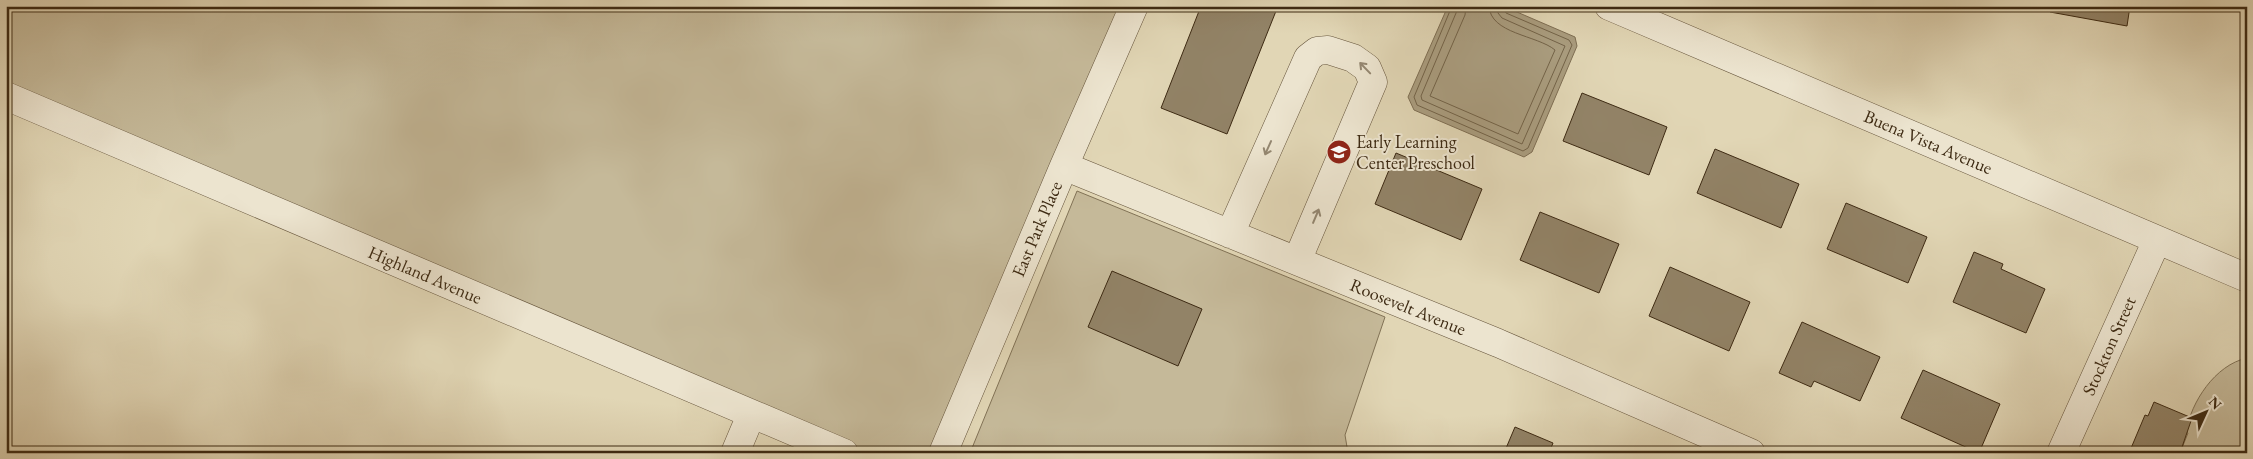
<svg xmlns="http://www.w3.org/2000/svg" width="2253" height="459" viewBox="0 0 2253 459" font-family="'EB Garamond',serif">
	<style>
		.green { fill: #c5b999; stroke: #817256 }
		.water { fill: #a99c7e; stroke: #7e6e53 }
		.lines { fill: none; stroke-linecap: round; stroke-linejoin: round }
		.shore { stroke: #736348; stroke-width: 1 }
		.building { fill: #928367; stroke: #3d2a13 }
		.minor-casing { stroke: #66553c; stroke-width: 29 }
		.minor { stroke: #ece4cf; stroke-width: 28 }
		.oneway { stroke: #948771 }
		.labels { text-anchor: middle; stroke-width: 4; stroke-linejoin: round; paint-order: stroke }
		.poi-label { font-size: 18px; fill: #3d2a13; stroke: #ece4cf; text-anchor: start }
		.street-label { font-size: 18px; fill: #3d2a13; stroke: #ece4cf }
	</style>
	<rect width="100%" height="100%" fill="#e1d6b5"/>
	<filter id="stains"><feTurbulence type="fractalNoise" baseFrequency=".004" numOctaves="4"/><feColorMatrix values="0 0 0 0 .2 0 0 0 0 .09 0 0 0 0 .02 0 0 0 .5 -.17"/></filter>
	<radialGradient id="worn" r=".72"><stop offset=".6" stop-color="#630" stop-opacity="0"/><stop offset="1" stop-color="#630" stop-opacity=".3"/></radialGradient>
	<path class="green" d="M6,6H1128L943,453H849L6,89Z
		M1077,191L1385,317L1345,435L1348,453H970Z
		M2247,358V453H2180L2188,433L2186,432C2191,402 2215,365 2247,358Z"/>
	<path class="water" d="M1448,6H1503L1575,37L1577,46L1532,152L1524,157L1414,110L1408,97Z"/>
	<g class="lines">
		<path class="shore" d="M1452,6L1414,97L1417,105L1523,151L1528,148L1572,45L1569,40L1506,13L1503,6
			M1459,6L1421,96L1422,100L1522,144L1565,46L1502,18L1498,13L1496,6
			M1466,6L1465,15L1430,96L1518,134L1555,50C1537,35 1490,34 1489,6"/>
	</g>
	<path class="building" d="M1201,6H1278L1227,134L1161,108Z
		M2051,6H2130L2127,26L2050,12Z
		M1582,93L1667,127L1649,175L1563,141Z
		M1715,149L1799,184L1781,228L1697,193Z
		M1396,153L1482,189L1461,240L1375,204Z
		M1846,203L1927,237L1908,283L1827,249Z
		M1540,212L1619,244L1599,293L1520,260Z
		M1974,252L2003,264L2001,269L2045,289L2026,333L1953,302Z
		M1670,267L1750,302L1729,351L1649,316Z
		M1112,271L1202,309L1178,366L1088,327Z
		M1802,322L1880,357L1860,401L1814,381L1811,387L1779,373Z
		M1923,370L2000,404L1979,453L1901,418Z
		M2154,402L2192,418L2180,453H2129L2145,415L2148,416Z
		M1515,427L1553,443L1549,453H1504Z"/>
	<g class="lines">
		<defs>
			<path id="minor" d="M1609,6L2247,278
				M6,96L844,453
				M1064,166L1498,343L1751,453
				M1230,234L1308,58L1317,51L1328,50L1353,58L1367,68L1373,82L1297,261
				M735,453L751,415
				M943,453L1064,166L1134,6
				M2061,453L2157,240"/>
		</defs>
		<use href="#minor" class="minor-casing"/>
		<use href="#minor" class="minor"/>
	</g>
	<defs><path id="oneway-shaft" d="M-6 0H5M1.5-3L5.5 0L1.5 3" fill="none" stroke-width="1.6" stroke-linecap="round" stroke-linejoin="round" transform="scale(1.25)"/></defs>
	<g class="oneway">
		<use href="#oneway-shaft" transform="translate(1365 68) rotate(-134)"/>
		<use href="#oneway-shaft" transform="translate(1268 148) rotate(114)"/>
		<use href="#oneway-shaft" transform="translate(1316 216) rotate(-67)"/>
	</g>
	<defs>
		<symbol id="school-disc" viewBox="-11 -11 22 22"><circle r="9.5" fill="#8f2418" stroke="#ece4cf"/><path d="M0-5L7-2L0 1L-7-2ZM-4 1L0 2.5L4 1V4Q0 6-4 4Z" fill="#fff"/></symbol>
	</defs>
	<g fill-rule="evenodd">
		<use href="#school-disc" x="1325" y="138" width="28" height="28"/>
	</g>
	<g class="labels">
		<g class="poi-label">
			<text x="1356" y="148">Early Learning<tspan x="1356" dy="21">Center Preschool</tspan></text>
		</g>
		<g class="street-label">
			<text transform="translate(1928 142) rotate(23)" y="6">Buena Vista Avenue</text>
			<text transform="translate(1037 229) rotate(-67)" y="6">East Park Place</text>
			<text transform="translate(425 275) rotate(23)" y="6">Highland Avenue</text>
			<text transform="translate(1408 307) rotate(22)" y="6">Roosevelt Avenue</text>
			<text transform="translate(2109 346) rotate(-66)" y="6">Stockton Street</text>
		</g>
	</g>
	<rect width="2253" height="459" fill="none" stroke="#e1d6b5" stroke-width="25"/>
	<rect x="8" y="8" width="2238" height="444" fill="none" stroke="#3d2a13" stroke-width="2.5"/>
	<rect x="12" y="12" width="2228" height="434" fill="none" stroke="#3d2a13"/>
	<g transform="translate(2206 412) rotate(46)" stroke="#ece4cf" stroke-width="4" paint-order="stroke">
	<path d="M0-4L9 19L0 12L-9 19Z" fill="#3d2a13"/>
	<text y="-8" font-size="14" font-weight="bold" text-anchor="middle" fill="#3d2a13">N</text>
	</g>
	<rect width="100%" height="100%" filter="url(#stains)"/>
	<rect width="100%" height="100%" fill="url(#worn)"/>
</svg>
